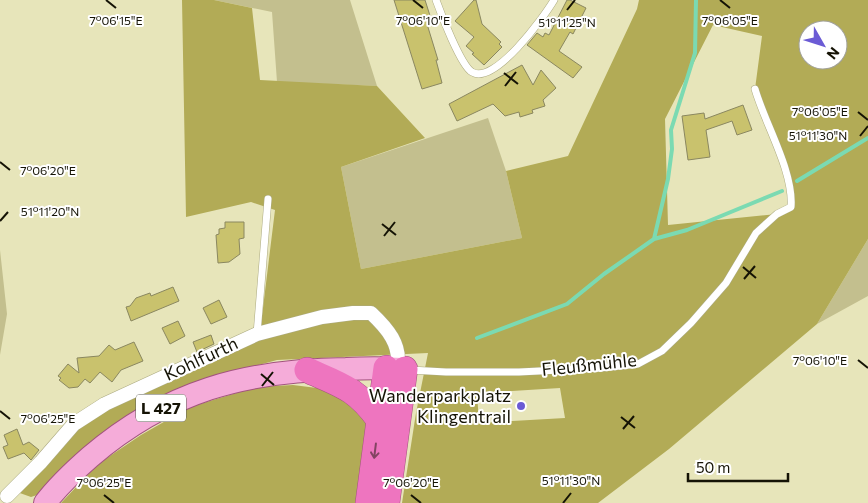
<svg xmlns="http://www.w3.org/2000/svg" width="868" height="503" viewBox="0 0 868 503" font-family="Commissioner,sans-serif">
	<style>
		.green { fill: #c3bf8e }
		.forest { fill: #b2ab56; fill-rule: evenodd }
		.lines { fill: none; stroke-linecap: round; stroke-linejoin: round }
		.stream { stroke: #7bdab2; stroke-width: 4 }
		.building { fill: #c9c26d; stroke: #8a8760 }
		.lane-casing { stroke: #acaa81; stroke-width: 8 }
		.street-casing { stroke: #acaa81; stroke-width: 15 }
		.primary-casing { stroke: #a2537e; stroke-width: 24 }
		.highway-casing { stroke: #a2537e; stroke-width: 26 }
		.lane { stroke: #fff; stroke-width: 7 }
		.street { stroke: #fff; stroke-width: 14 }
		.primary { stroke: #f5acd9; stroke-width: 22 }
		.highway { stroke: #ee75bf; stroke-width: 25 }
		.oneway { stroke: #824462 }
		.ticks { fill: none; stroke: #151305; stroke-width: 2 }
		.poi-dot { fill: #6b5bd5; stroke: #fff; stroke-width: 2 }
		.labels { text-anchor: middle; stroke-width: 4; stroke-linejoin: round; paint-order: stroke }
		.shield { fill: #fff; stroke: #5b5a50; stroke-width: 1 }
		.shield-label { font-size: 16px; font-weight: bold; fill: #151305 }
		.street-label { font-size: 18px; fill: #151305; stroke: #fff }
		.poi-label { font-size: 18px; fill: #151305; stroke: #fff; text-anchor: end }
		.ticks-label { font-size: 12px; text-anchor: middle; fill: #151305; stroke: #fff; stroke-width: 4; stroke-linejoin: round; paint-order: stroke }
	</style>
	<rect width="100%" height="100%" fill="#e7e5ba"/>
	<path class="green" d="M214,0H350L377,86L277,82L272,12Z
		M488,118L506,171L522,238L361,269L341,167Z
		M868,239V296L817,324Z
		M0,250L7,314L0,355Z"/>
	<path class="forest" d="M182,0H214L252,8L260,80L377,86L425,138L341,167L361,269L522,238L506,171L568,156L637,9L639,0H868V239L817,324L669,449L598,503H402L416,413L428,353L277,360L247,368L40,494L31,497L17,492L75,431L108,408L255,342L262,316L275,210L251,202L186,217ZM713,25L762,36L755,89L792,193L791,207L777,214L668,225L665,119ZM808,30H838V60H808ZM560,388L565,418L479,423L477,393Z
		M293,385L325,389L344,395L368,423L358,503H61L98,464L141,435L190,407L256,387Z"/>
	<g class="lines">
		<path class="stream" d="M797,181L868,138
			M654,239L687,230L782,191
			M477,338L567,304L604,274L654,239L668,179L672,149L671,130L695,53L696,0"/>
	</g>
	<path class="building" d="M394,0H425L432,22L427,24L438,60H436L442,83L422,89Z
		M474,0H476L482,24L501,42L499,44L502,47L484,65L472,54L474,53L466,46L474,37L455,21Z
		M567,0H570L586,8L573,34L570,32L559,51L582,67L573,78L527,45L537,33L543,37L545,33L549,35Z
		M522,65L533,85L541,70L556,88L543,100L545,106L532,110L533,113L520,117L519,112L505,116L493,104L457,121L449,104Z
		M743,105L752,130L737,135L732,121L706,130L710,157L688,160L682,116L704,113L705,119Z
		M225,222H244V238L239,239L240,254L229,262L218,263L216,235L219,234V229L225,228Z
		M173,287L179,301L131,321L126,307L130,306L136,298L150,293L151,296Z
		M219,300L227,317L211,324L203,308Z
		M178,321L185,336L170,344L162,328Z
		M211,335L214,344L197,352L193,342Z
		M134,342L143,361L121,370L112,382L100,372L90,383L85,379L78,387L69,388L59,380L61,378L58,376L68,364L79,373L77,358L99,356L109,345L115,350Z
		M17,429L23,445L29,442L39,450L31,460L24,453L8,459L3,447L8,445L4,435Z"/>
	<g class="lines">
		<defs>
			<path id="lane" d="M436,0C441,14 461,66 472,72C494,86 544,17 554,0
				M257,334L268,199
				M410,370L446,372H519L600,368L638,364L662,351L691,323L726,283L756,233L777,214L791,207C794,172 765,124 755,89"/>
			<path id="street" d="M7,496L41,462L74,424L105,404L257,334L322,317L353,313H371C387,328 402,345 397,368"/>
			<path id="primary" d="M45,503C58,486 74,471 90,457C167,391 246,370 346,369C365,368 384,368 403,369"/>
			<path id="highway" d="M307,370C341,385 356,388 379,420
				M368,503L386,368
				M387,503L405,369"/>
		</defs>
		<use href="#lane" class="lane-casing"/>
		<use href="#street" class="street-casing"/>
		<use href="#primary" class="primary-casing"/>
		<use href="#highway" class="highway-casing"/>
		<use href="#lane" class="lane"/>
		<use href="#street" class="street"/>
		<use href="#primary" class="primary"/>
		<use href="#highway" class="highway"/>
	</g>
	<defs><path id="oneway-shaft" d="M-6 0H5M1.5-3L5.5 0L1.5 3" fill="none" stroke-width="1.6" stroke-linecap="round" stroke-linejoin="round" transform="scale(1.25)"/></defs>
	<use class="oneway" href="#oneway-shaft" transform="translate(375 451) rotate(97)"/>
	<path class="ticks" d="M106,0L116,8M413,0L423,8M720,0L730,8M567,10L575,0M504,73L518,84M505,86L516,72M858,112L868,120M860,136L868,126M0,162L10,170M0,221L8,212M382,224L396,235M384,236L395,222M743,267L756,278M744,279L755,266M858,360L868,368M261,374L274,385M262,386L273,372M0,411L10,419M621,417L635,428M623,429L634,416M104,495L114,503M411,495L421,503M563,503L571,493"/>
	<circle class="poi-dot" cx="521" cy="406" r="5"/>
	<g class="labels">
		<rect class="shield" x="136" y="394.5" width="50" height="27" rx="4"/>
		<g class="shield-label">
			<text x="161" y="414">L 427</text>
		</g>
		<g class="street-label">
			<text transform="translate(201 359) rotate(-25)" y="6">Kohlfurth</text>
			<text transform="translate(589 365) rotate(-6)" y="6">Fleußmühle</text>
		</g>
		<g class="poi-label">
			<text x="511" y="402">Wanderparkplatz<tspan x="511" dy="21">Klingentrail</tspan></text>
		</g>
	</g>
	<g class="ticks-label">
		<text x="730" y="25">7°06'05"E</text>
		<text x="116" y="25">7°06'15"E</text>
		<text x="423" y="25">7°06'10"E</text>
		<text x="567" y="27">51°11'25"N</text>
		<text x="820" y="116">7°06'05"E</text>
		<text x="818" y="140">51°11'30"N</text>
		<text x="48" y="175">7°06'20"E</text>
		<text x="50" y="216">51°11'20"N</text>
		<text x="820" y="365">7°06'10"E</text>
		<text x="48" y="423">7°06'25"E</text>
		<text x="571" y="485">51°11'30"N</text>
		<text x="104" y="487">7°06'25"E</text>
		<text x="411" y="487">7°06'20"E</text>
	</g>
	<g transform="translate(823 45) rotate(129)"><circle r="24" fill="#ffffff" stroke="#a1a19b"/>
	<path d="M0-4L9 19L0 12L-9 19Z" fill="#6b5bd5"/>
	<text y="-8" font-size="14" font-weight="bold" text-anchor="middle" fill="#151305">N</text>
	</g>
	<path d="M688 473v8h100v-8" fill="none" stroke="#151305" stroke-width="2.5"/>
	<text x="696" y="473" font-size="15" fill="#151305" stroke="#ffffff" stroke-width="4" paint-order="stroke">50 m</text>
</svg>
